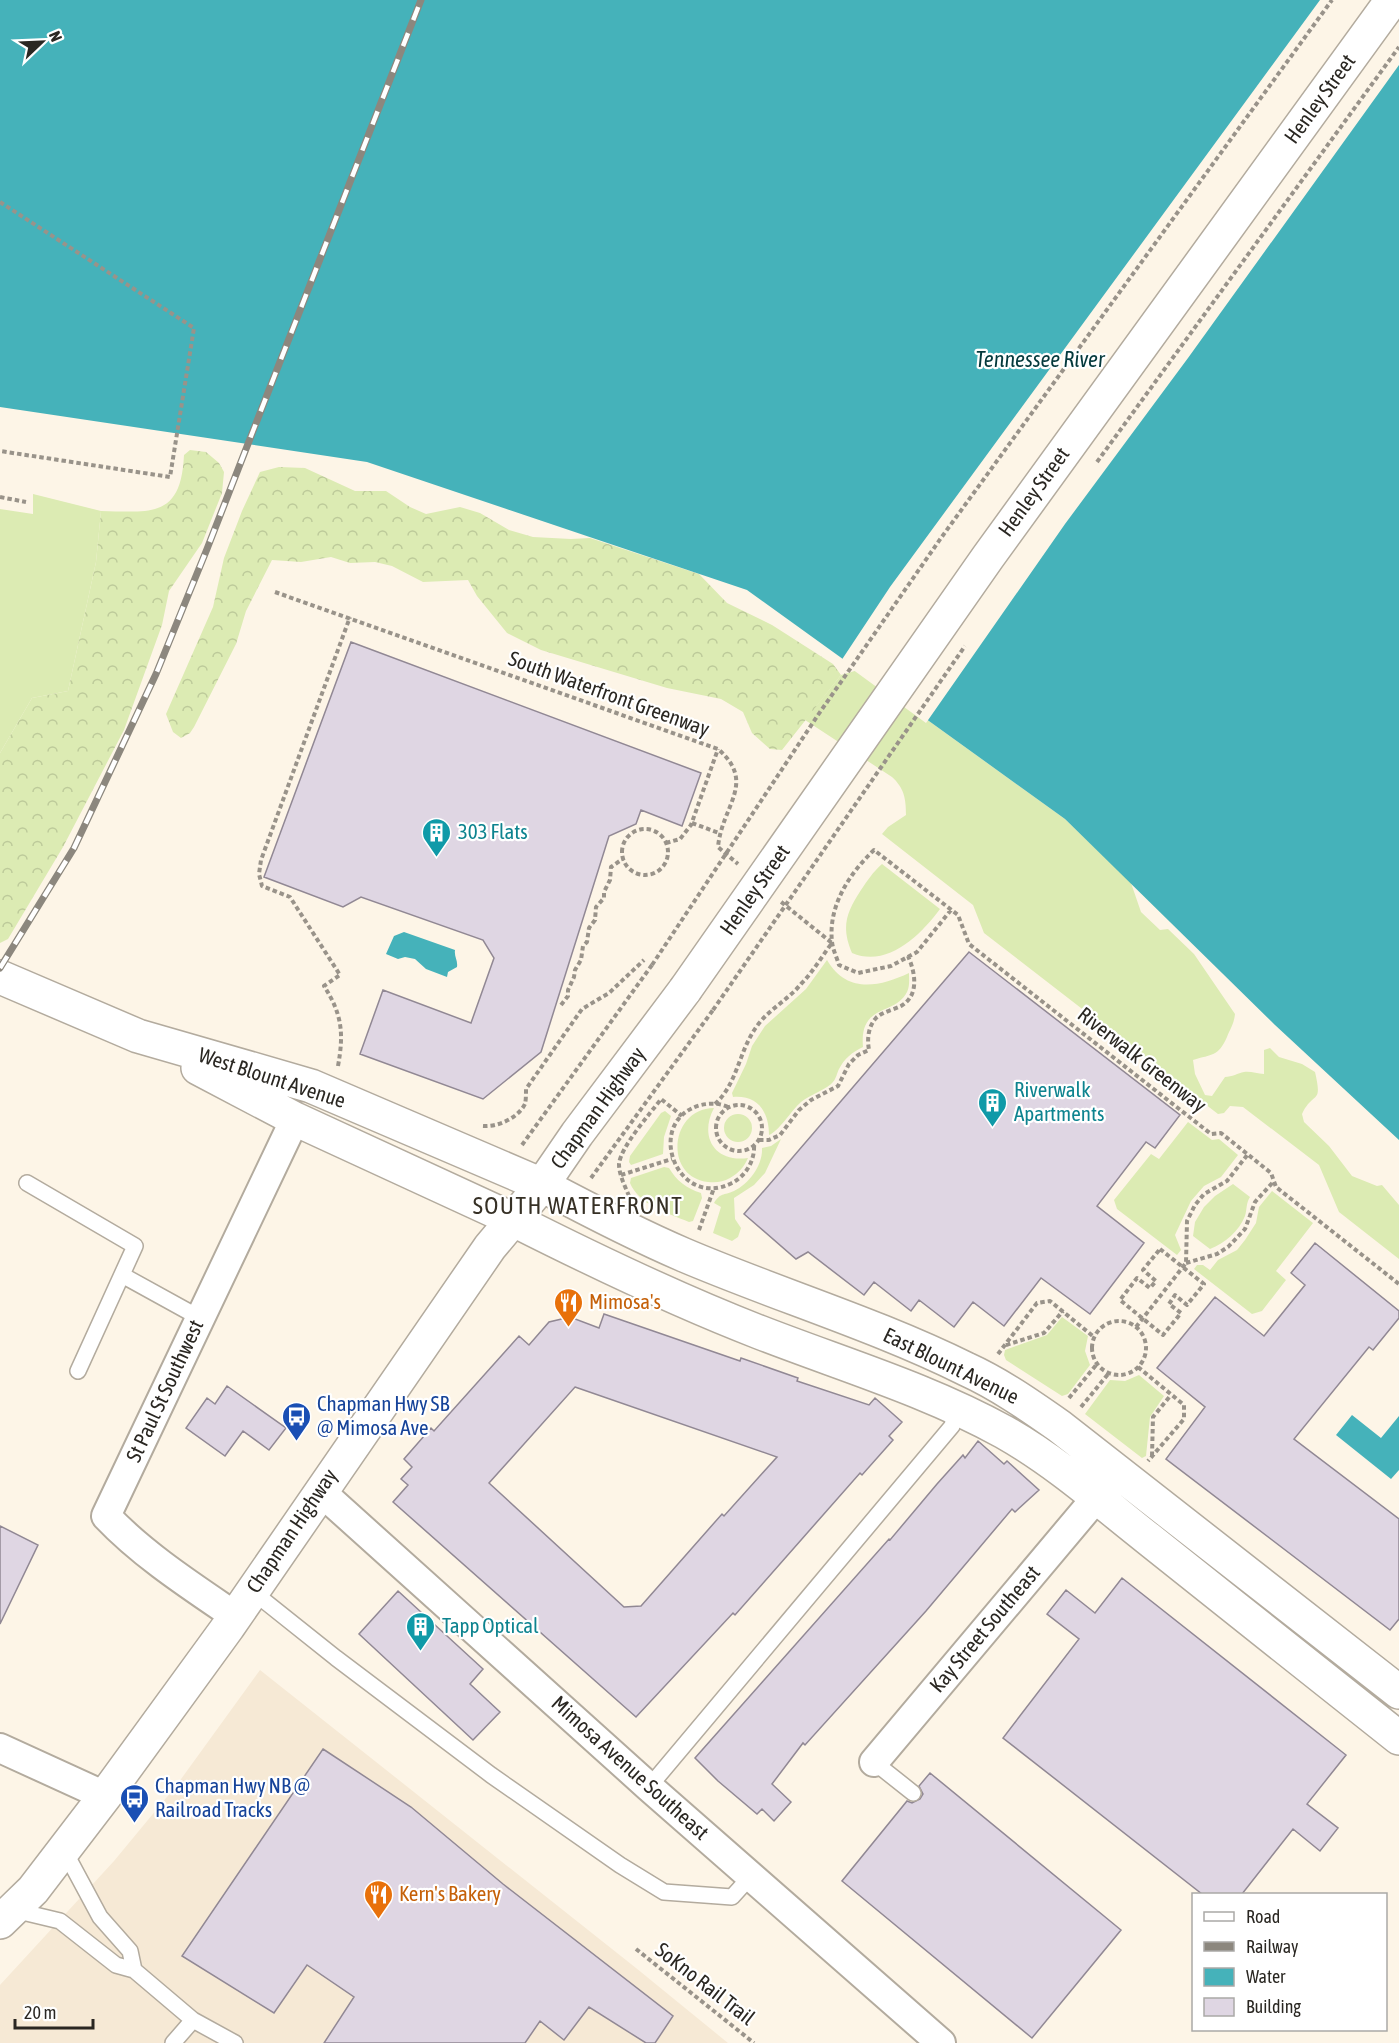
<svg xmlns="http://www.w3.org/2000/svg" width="1399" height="2043" viewBox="0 0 1399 2043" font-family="'Asap Condensed',sans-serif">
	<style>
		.built { fill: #f6e9d5 }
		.grass { fill: #dcebb3 }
		.forest { fill: url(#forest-crowns) }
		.water { fill: #45b2ba }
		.pier { fill: #fdf5e7 }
		.building { fill: #dfd6e3; stroke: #918894; stroke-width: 1.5; fill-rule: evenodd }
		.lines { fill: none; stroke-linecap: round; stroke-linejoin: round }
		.service-casing { stroke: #b3ab9e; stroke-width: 18 }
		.minor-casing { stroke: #b3ab9e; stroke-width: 32 }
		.tertiary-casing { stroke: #b3ab9e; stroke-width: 36 }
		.secondary-casing { stroke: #b3ab9e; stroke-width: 36 }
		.trunk-casing { stroke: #b3ab9e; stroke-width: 36 }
		.path { stroke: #99938a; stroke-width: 4; stroke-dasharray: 4.5 3; stroke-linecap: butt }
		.service { stroke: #fff; stroke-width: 15 }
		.minor { stroke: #fff; stroke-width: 28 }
		.tertiary { stroke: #fff; stroke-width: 33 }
		.secondary { stroke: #fff; stroke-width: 33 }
		.trunk { stroke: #fff; stroke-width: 33 }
		.rail-casing { stroke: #8c877e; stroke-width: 7 }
		.rail { stroke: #fff; stroke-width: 4.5; stroke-dasharray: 14; stroke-linecap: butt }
		.trunk-bridge-casing { stroke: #b3ab9e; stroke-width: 36; stroke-linecap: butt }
		.path-bridge { stroke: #99938a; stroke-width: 4; stroke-dasharray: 4.5 3; stroke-linecap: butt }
		.trunk-bridge { stroke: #fff; stroke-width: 33 }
		.labels { text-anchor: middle; stroke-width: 4.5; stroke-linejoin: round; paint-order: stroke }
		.street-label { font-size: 21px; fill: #2a2722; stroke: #fff }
		.culture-label { font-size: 21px; fill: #0d838f; stroke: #fff; text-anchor: start }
		.food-label { font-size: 21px; fill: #c56008; stroke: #fff; text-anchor: start }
		.transit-label { font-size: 21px; fill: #164399; stroke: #fff; text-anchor: start }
		.water-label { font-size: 22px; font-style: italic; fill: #04393c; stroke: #fff }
		.quarter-label { font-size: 24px; letter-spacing: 1.5px; fill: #363025; stroke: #fff }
	</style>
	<defs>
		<pattern id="forest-crowns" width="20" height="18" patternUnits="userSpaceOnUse" patternTransform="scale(1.5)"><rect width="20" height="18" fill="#dcebb3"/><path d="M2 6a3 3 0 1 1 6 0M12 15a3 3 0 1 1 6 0" fill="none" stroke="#bdca9a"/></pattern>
	</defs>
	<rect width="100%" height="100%" fill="#fdf5e7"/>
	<path class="built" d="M260,1670L636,1968L728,2043H0V1985L114,1861L176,1786Z"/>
	<path class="grass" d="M33,494L101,511L96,562L68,691L32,698L0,753V509L33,514Z
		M858,670L1065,819L1131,883L1141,912L1160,930L1168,929L1194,954L1235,1014C1234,1024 1230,1029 1227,1037C1218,1057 1212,1054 1193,1060L1195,1074L1205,1095L1212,1096L1225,1077C1232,1077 1238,1073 1244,1072C1251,1071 1257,1074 1264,1074V1050L1270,1048L1279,1057L1302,1064L1315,1072C1323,1106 1313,1090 1302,1114L1304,1122L1329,1146L1352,1176L1377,1186L1382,1185L1399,1205V1259L1339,1212L1319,1165L1243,1107L1230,1106L1224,1113L1218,1114L984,933L973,905L882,834L888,827L906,815C906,798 904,788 892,777L805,720L841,675Z
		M882,864L940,909C920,936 887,968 852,953C841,927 846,913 861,890C867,881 873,872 882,864Z
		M827,960C847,994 879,987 909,973C909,979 910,986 907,992C895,1016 859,1003 863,1047C852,1052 844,1059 839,1069C837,1073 836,1079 833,1082C828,1089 809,1095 801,1102C792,1110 778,1132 769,1135C769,1112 758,1095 733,1097L732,1093L746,1064L752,1046L765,1026L806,989Z
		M714,1108C699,1136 714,1163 748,1158C744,1167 739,1173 730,1178C723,1182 716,1183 708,1182C663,1177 670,1108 714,1108Z
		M665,1111L671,1116L664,1137L663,1154L631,1165L629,1162L630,1156L661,1113Z
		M724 1128a14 14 0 1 1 28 0a14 14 0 1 1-28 0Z
		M1188,1122L1212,1140L1219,1139L1238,1155L1221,1177L1204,1186L1191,1201L1175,1235L1181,1250L1177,1255L1117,1209L1114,1200L1151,1154L1159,1159Z
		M781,1139L765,1173L754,1185L734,1198L735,1219L741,1228L738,1237L732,1241L713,1233L721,1207L714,1203C721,1192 723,1196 734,1191C749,1184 763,1165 762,1148L771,1146Z
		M664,1167L669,1168C676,1180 687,1189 701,1193L702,1198L693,1221L689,1222C668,1213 639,1205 630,1183L631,1178Z
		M1233,1184L1250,1197C1246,1203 1247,1209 1245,1216C1239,1231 1225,1243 1210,1249L1193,1236L1195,1222L1204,1207L1215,1196Z
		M1272,1191L1313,1223L1276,1271L1286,1280L1262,1311L1252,1314L1194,1269L1197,1265H1203L1210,1270L1218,1260L1237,1250L1245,1240L1256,1223L1259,1207Z
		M1062,1317L1088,1336L1085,1351L1090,1365L1068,1394L1062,1396L1006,1360L1004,1355L1005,1350L1047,1335Z
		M1139,1375L1164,1396L1150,1417L1146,1456L1142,1458L1085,1414L1110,1380L1125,1381Z"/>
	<path class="forest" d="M190,450L206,452L219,463L224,472L222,493L202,543L169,591L162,625L124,730L63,847L8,939L0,943V753L32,698L68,691L96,562L101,511C152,512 181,518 184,455Z
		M279,467L305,468L355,491H386L410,507L426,514L460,507L480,513L509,530L533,537L571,539L590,538L699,574L727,603L772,625L833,664L841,675L782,750L770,749L752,733L743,712L721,699L667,688L541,650L507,633L477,596L468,580L423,582L392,566L375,562L350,563L331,557L301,562L272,560L246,611L236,644L194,727L190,733L181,738L173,732L166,714L213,607L224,558L242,511L260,472Z"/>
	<path class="water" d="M0,0H1399V1140L1275,1025L1065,819L747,590L367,462L0,407Z
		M404,932L455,950C454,957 458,960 457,967L448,972L447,977L426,969L415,959L405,957L398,959L386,954L394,936Z
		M1352,1415L1381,1438L1399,1416V1470L1391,1479L1336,1435Z"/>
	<path class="pier" d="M1320,0H1399V65L1188,358L1065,524L926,723L841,661L890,587Z"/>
	<path class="building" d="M351,642L701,773L682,826L641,810L636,824L609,836L541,1052L483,1099L360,1054L383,990L471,1023L494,958L483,940L361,897L343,907L264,877Z
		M969,952L1180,1115L1155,1148L1146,1142L1097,1206L1144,1243L1090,1314L1041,1278L1004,1326L973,1302L954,1327L919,1300L911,1311L874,1282L864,1295L808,1252L796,1259L744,1214Z
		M1315,1243L1399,1311V1318L1373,1350L1369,1347L1294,1439L1399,1519V1619L1390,1630L1166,1459L1205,1407L1157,1368L1215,1297L1264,1336L1305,1285L1291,1273Z
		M604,1314L740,1361L741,1358L798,1378L797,1381L869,1405L875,1398L902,1422L889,1436L893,1440L862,1475L860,1473L735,1615L733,1613L636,1717L393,1502L408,1485L401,1479L412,1467L404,1459L431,1428L434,1431L519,1336L529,1345L549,1322L570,1317L599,1328ZM575,1387L777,1457L724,1516L722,1514L641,1606L624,1607L489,1483Z
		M227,1386L286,1428L269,1450L243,1431L225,1456L186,1428L207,1398L215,1404Z
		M978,1441L1004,1464L1007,1461L1039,1490L1015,1512L1012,1509L926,1611L805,1745L803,1743L772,1784L791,1802L774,1821L762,1809L757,1814L718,1781L695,1758L889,1539L890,1540L937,1484L963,1455L965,1458Z
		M0,1526L38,1545L0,1624Z
		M1122,1578L1346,1755L1307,1804L1338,1828L1320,1851L1293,1829L1242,1894H1202L1003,1738L1079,1639L1047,1614L1066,1590L1095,1613Z
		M398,1591L483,1669L470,1684L500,1712L473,1740L359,1634Z
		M323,1749L411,1807L503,1884L673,2016L655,2043H646L589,2007L564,2040L540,2021L525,2043H324L354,1997L307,1965L274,2013L182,1956Z
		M930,1773L1121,1930L1032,2038L842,1881L907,1801L912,1803L920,1799L923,1794L919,1786Z"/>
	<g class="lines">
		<defs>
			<path id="service" d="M27,1183L135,1246L78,1371
				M122,1275L200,1318
				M252,1591L336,1658L491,1775L620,1865L664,1892L732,1897L751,1876
				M874,1762L913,1793
				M649,1787L952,1426L956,1409
				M64,1850L100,1917L130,1951L134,1970
				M14,1910L60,1921L116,1965L134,1970L193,2020L173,2043
				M193,2020L235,2043"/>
			<path id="minor" d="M320,1491L649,1787L941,2043
				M235,1616C191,1586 143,1555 106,1516L295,1119
				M0,1748L105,1796
				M874,1762L1096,1498"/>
			<path id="tertiary" d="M0,977L138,1036L311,1086L542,1185
				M198,1068L295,1119L512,1219"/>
			<path id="secondary" d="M542,1185C589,1210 635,1234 684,1255C778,1295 875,1324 966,1369C999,1384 1029,1405 1059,1426L1399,1692
				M512,1219C593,1260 674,1299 759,1332C841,1364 926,1389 1004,1432C1057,1462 1103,1503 1150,1540C1233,1606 1316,1673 1399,1738"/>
			<path id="trunk" d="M0,1922L33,1890L105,1796L228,1627L490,1247L542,1185L577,1134L685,990"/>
		</defs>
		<use href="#service" class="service-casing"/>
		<use href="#minor" class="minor-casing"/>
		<use href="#tertiary" class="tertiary-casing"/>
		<use href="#secondary" class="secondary-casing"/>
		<use href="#trunk" class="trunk-casing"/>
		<path class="path" d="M0,202L194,328L170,477L0,451
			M0,497L26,502
			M275,592L718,749C757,783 722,805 718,847L738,864
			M692,823L719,833
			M622 852a23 23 0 1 1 46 0a23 23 0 1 1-46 0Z
			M666,843L680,839L691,825L718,749
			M951,910L917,952L891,966L858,973L839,965C837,958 833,950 832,942C828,906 849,874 874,850L958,915L969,944L1211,1134L1221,1133L1271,1173L1276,1187L1399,1284
			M561,1005L568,996V990L574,977L575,970L581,960L583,946L587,942L589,928L595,920L596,907L604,898V892L610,880L611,867L624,858
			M338,1066C344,1033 342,1014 324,986L340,975L290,897L262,886L259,874L261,860L350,617
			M715,1104C738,1083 739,1050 757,1026C769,1009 788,1000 801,984C813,972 822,956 832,943L780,901
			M716 1128a23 23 0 1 1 46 0a23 23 0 1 1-46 0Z
			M728,1107C720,1103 710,1103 701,1105C643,1120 676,1211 732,1183C746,1176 755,1160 754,1145
			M483,1126C498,1127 518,1118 525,1104C526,1100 526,1094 526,1089L582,1009L609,993L644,960
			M759,1140H769L780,1135L799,1110L811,1100L838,1086L849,1064L858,1055L869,1050C867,1039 868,1027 876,1018C882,1012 893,1010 901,1006C920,995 915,972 908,956
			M522,1145L652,965
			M621,1175L672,1159
			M591,1178L713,1010
			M629,1196C625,1186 619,1175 619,1164C621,1146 650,1114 661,1099L682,1116
			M699,1230L714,1188
			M1160,1249L1204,1284L1187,1305L1175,1295L1169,1304L1181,1313L1163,1335L1120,1300L1137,1278L1150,1288L1156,1281L1143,1270Z
			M1186,1263L1217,1254L1228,1247L1245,1229L1255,1202L1274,1181
			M1092 1348a27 27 0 1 1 54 0a27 27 0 1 1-54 0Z
			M1136,1327L1186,1263L1187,1221L1195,1205L1204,1194L1227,1181L1248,1154
			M1006,1345L1044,1333L1063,1311
			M998,1354L1037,1303L1050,1301L1094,1337
			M1138,1367L1184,1405V1419L1148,1461
			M1069,1398L1097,1364
			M1081,1407L1109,1373
			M1152,1456L1153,1417L1171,1395
			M636,1949L754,2043"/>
		<use href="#service" class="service"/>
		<use href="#minor" class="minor"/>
		<use href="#tertiary" class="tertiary"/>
		<use href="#secondary" class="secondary"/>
		<use href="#trunk" class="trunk"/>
		<defs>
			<path id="rail" d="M0,968L74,848L156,674L207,549L421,0"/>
		</defs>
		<use href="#rail" class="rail-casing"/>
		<use href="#rail" class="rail"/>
		<defs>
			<path id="trunk-bridge" d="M685,990L988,557L1392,0"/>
		</defs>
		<use href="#trunk-bridge" class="trunk-bridge-casing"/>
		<path class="path-bridge" d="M1097,462L1399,47
			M652,965L818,715L941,538L1332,0
			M713,1010L965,646"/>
		<use href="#trunk-bridge" class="trunk-bridge"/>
	</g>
	<defs>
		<symbol id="building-pin" viewBox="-11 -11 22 30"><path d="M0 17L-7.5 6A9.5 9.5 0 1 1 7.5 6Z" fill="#0f9aa8" stroke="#fff"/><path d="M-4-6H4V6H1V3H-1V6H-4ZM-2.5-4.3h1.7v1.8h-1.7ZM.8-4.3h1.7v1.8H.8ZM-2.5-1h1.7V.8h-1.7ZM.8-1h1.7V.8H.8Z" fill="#fff"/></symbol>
		<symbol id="restaurant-pin" viewBox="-11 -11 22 30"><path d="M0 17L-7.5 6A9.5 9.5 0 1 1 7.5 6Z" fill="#e8710a" stroke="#fff"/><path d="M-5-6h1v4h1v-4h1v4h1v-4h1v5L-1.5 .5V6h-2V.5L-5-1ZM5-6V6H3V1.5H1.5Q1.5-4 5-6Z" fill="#fff"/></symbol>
		<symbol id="bus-pin" viewBox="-11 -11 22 30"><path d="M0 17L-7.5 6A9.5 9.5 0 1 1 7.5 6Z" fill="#1a4fb4" stroke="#fff"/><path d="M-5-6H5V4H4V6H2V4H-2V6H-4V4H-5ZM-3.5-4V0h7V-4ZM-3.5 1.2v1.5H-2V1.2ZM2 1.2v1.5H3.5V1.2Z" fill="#fff"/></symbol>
	</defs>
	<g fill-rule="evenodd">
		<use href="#building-pin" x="420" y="816" width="33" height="45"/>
		<use href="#building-pin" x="976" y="1086" width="33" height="45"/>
		<use href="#restaurant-pin" x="552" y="1286" width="33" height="45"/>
		<use href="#bus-pin" x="280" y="1400" width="33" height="45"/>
		<use href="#building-pin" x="404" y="1610" width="33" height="45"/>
		<use href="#bus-pin" x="118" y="1782" width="33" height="45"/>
		<use href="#restaurant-pin" x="362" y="1878" width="33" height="45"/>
	</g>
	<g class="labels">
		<g class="street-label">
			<text transform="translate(1320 99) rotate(-54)" y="7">Henley Street</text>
			<text transform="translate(1034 492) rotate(-54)" y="7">Henley Street</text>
			<text transform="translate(609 694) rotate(20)" y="7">South Waterfront Greenway</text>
			<text transform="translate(755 890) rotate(-55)" y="7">Henley Street</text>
			<text transform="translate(1142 1060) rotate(38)" y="7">Riverwalk Greenway</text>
			<text transform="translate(272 1078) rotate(18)" y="7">West Blount Avenue</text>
			<text transform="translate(598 1108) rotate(-54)" y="7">Chapman Highway</text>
			<text transform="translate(951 1366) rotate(26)" y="7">East Blount Avenue</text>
			<text transform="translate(165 1391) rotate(-65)" y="7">St Paul St Southwest</text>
			<text transform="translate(292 1531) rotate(-56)" y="7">Chapman Highway</text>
			<text transform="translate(985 1629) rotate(-50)" y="7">Kay Street Southeast</text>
			<text transform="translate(630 1768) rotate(42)" y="7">Mimosa Avenue Southeast</text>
			<text transform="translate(705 1984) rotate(38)" y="7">SoKno Rail Trail</text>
		</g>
		<g class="culture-label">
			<text x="458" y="839">303 Flats</text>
			<text x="1014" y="1097">Riverwalk<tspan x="1014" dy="24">Apartments</tspan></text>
			<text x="442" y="1633">Tapp Optical</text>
		</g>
		<g class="food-label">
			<text x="589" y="1309">Mimosa's</text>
			<text x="399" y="1901">Kern's Bakery</text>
		</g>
		<g class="transit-label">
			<text x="317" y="1411">Chapman Hwy SB<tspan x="317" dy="24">@ Mimosa Ave</tspan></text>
			<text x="155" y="1793">Chapman Hwy NB @<tspan x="155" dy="24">Railroad Tracks</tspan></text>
		</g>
		<g class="water-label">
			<text x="1040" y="367">Tennessee River</text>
		</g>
		<g class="quarter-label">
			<text x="578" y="1214">SOUTH WATERFRONT</text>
		</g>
	</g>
	<rect x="1192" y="1893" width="195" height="138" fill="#ffffff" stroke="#aaa9a7" stroke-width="1.5"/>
	<rect x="1204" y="1912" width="30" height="9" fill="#ffffff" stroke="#aaa9a7" stroke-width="1.5"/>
	<text x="1246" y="1923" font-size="18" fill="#2a2722">Road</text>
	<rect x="1204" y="1942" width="30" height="9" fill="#8c877e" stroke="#aaa9a7" stroke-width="1.5"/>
	<text x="1246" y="1953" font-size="18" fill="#2a2722">Railway</text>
	<rect x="1204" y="1968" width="30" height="18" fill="#45b2ba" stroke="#aaa9a7" stroke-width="1.5"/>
	<text x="1246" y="1983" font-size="18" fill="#2a2722">Water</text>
	<rect x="1204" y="1998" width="30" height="18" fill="#dfd6e3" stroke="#aaa9a7" stroke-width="1.5"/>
	<text x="1246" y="2013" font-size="18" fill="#2a2722">Building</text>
	<g transform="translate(42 42) rotate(67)" stroke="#ffffff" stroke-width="4.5" paint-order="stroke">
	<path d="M0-4.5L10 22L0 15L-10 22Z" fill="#2a2722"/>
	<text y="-9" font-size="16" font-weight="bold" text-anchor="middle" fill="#2a2722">N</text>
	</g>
	<path d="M15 2019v9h78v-9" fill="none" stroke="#2a2722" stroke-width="3"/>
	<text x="24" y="2019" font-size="18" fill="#2a2722" stroke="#ffffff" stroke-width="4.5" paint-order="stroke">20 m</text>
</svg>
